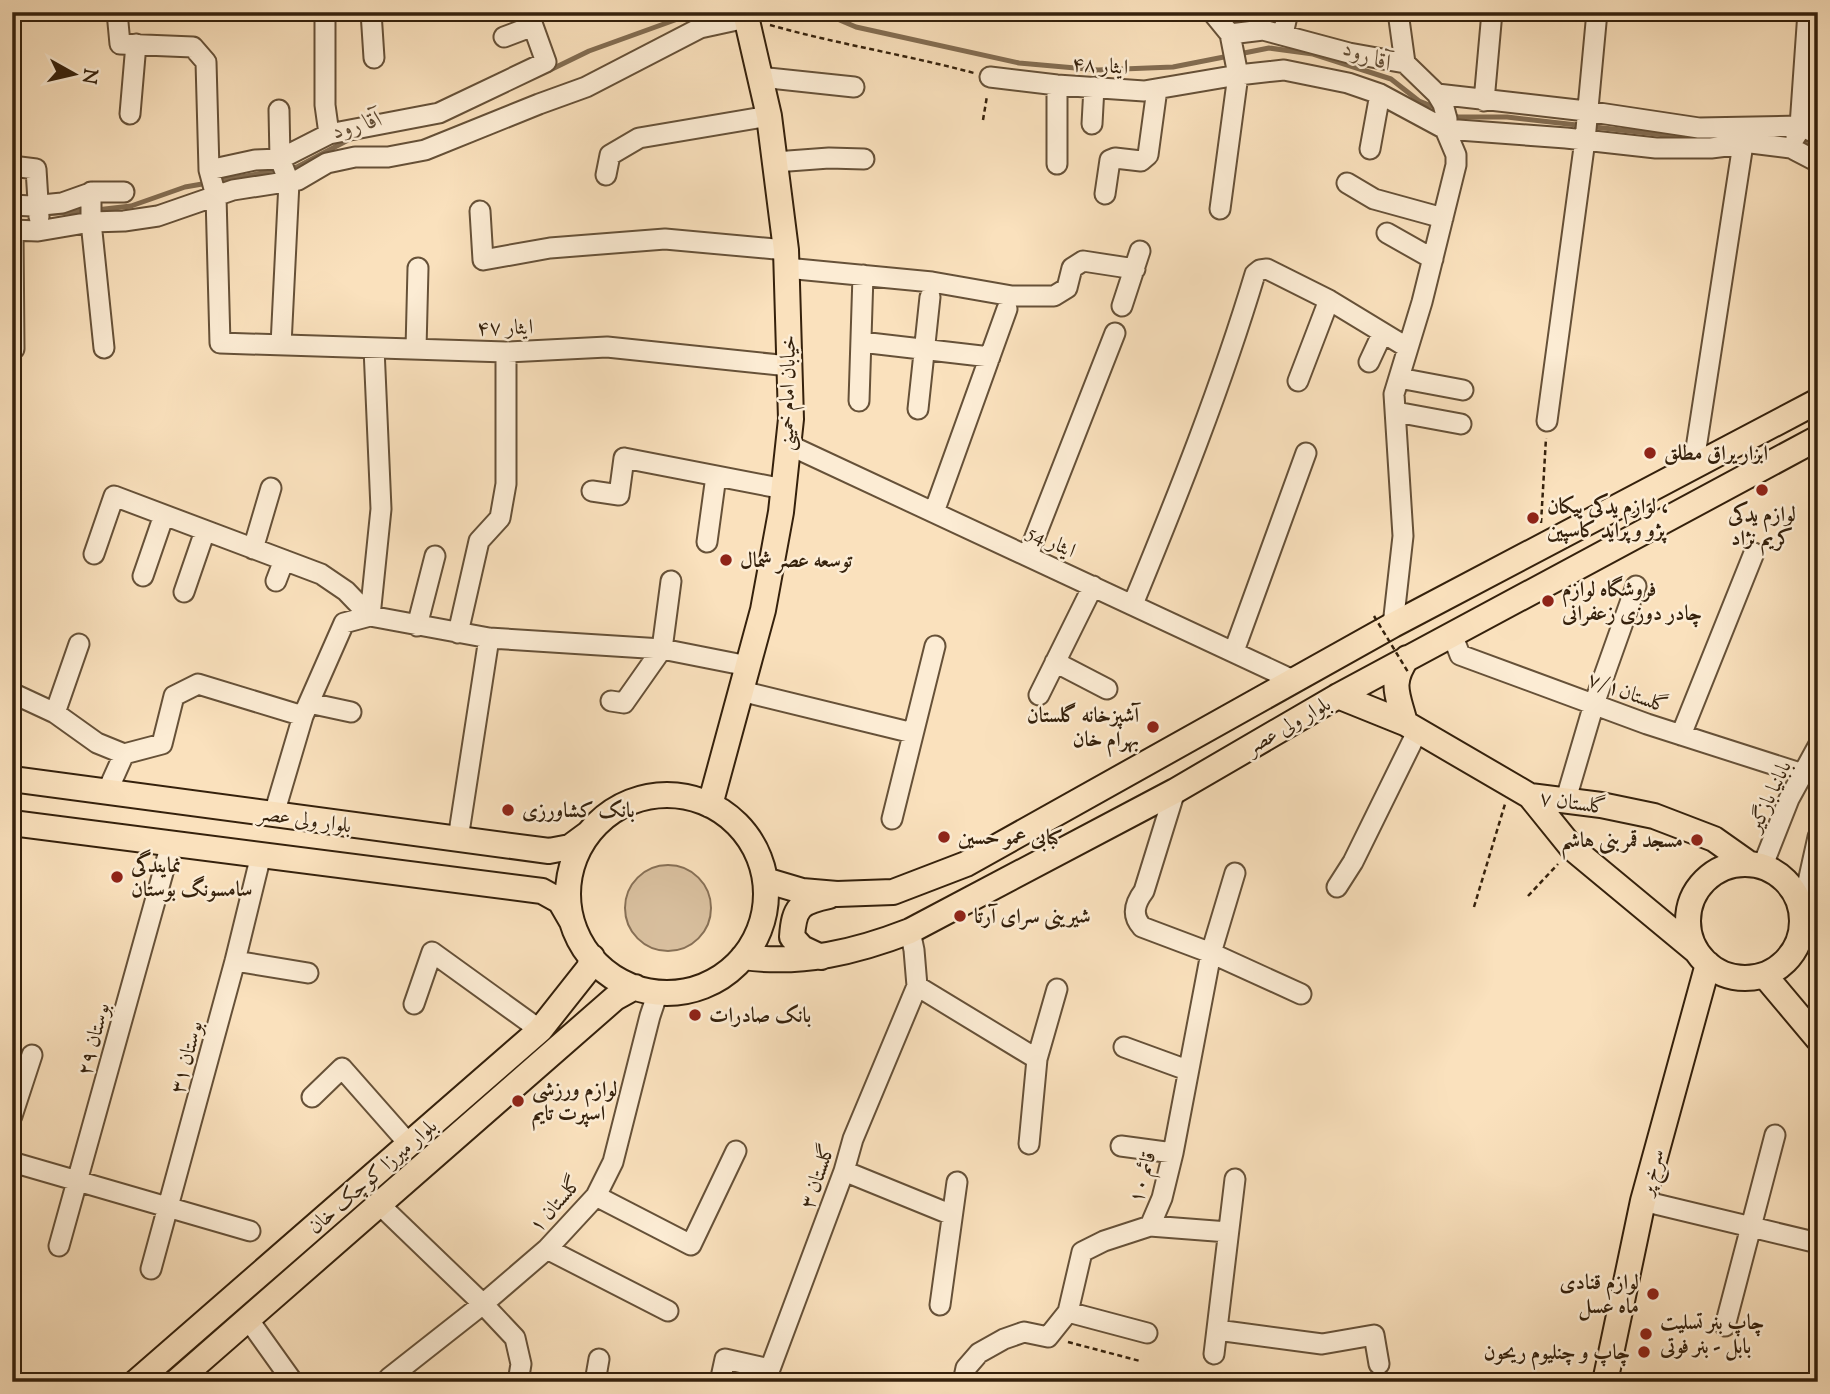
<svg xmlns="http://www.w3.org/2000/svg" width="1830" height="1394" viewBox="0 0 1830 1394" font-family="'Sorts Mill Goudy',Amiri,serif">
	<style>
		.green { fill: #d9c09f; stroke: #877056; stroke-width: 2 }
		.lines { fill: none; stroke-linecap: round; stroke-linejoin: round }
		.stream { stroke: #836d52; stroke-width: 5 }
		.minor-casing { stroke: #665138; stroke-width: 23 }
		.major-casing { stroke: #35210c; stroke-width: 28 }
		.path { stroke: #35210c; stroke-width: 2.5; stroke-dasharray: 5 3.5; stroke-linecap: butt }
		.minor { stroke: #fcecd4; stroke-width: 19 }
		.major { stroke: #fae1bd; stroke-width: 24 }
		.path-bridge { stroke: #35210c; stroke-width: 2.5; stroke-dasharray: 5 3.5; stroke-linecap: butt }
		.poi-dot { fill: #8f2418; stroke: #fcecd4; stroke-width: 2.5 }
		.labels { text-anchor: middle; stroke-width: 5; stroke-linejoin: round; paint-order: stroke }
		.street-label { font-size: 21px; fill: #35210c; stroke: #fcecd4 }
		.poi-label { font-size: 21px; font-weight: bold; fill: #35210c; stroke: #fcecd4; text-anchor: start }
		.water-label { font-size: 23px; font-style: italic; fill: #624d35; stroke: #fcecd4 }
	</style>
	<rect width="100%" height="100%" fill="#fae1bd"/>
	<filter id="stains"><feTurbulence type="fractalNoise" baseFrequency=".00286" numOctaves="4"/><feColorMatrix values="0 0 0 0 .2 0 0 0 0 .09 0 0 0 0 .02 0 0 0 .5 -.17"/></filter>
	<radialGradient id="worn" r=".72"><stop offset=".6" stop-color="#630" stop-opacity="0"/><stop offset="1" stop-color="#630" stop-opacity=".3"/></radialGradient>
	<path class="green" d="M625 908a43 43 0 1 1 86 0a43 43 0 1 1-86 0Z"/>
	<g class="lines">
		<path class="stream" d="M821,12L856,27L1019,63L1098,70L1173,67L1229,56
			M1239,54L1269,48L1313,54L1391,79L1419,101L1439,109
			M550,70L589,51L697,12
			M1451,114L1458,117H1507L1683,137L1698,136
			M1778,135L1818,148
			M218,181L297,167L350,139
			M96,210L131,206L185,187L208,183
			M43,214L86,211"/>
		<defs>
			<path id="minor" d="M117,12L120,44L193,47L206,62L209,170L216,196L220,343L506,352L607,347L789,366
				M325,12V105L329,134
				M371,12L374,58
				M1212,12L1230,34L1238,75L1220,209
				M1398,12L1405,63L1437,94L1443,104L1447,119L1445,129
				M1230,34L1263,30L1349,53L1405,63
				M1283,34L1288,12
				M504,37L533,26
				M760,77L854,87
				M990,77L1057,85L1144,91L1238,75L1284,70L1348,83L1380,94L1445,129L1566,138L1656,148H1711L1751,143L1791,148L1818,162
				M1437,94L1586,111L1699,128L1800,126L1818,134
				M1484,101L1492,12
				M279,110L280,159L289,182L281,345
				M130,114L136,44
				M1092,124L1094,87
				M1796,136L1800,126L1808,12
				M1370,149L1380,94
				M775,162L829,158L864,159
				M1057,164V85
				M12,166L36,169L39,217
				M209,170L255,160L280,159L329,134L439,113L546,62L528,12
				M606,175L610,155L639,138L769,116
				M1347,183L1374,199L1443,218
				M91,192V222L104,348
				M1105,194L1110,160L1115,158L1141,161L1148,155L1157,89
				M12,205L32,206L62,203L93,192H124
				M480,211L483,260L550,248L665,239L786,250
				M12,230L38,231L91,222L124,221L158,216L233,190L298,180L327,163L355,157H388L425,150L539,104L586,87L700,28L746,18
				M13,230L14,349
				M1387,233L1433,259
				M786,268L932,282L1012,296H1054L1067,288L1072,268L1083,261L1135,269
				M1122,306L1140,251
				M861,342L990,357
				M416,349L418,268
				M1369,362L1382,334
				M1399,378L1463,390
				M1298,381L1329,300
				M859,401L863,275
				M918,409L930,297
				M1396,412L1461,424
				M1547,421L1585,140L1597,12
				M789,445L1295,681
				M1693,468L1743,144
				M592,491L619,495L624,458L784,489
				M934,512L1007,309
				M707,542L716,476
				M253,549L271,488
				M94,554L114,496L321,574L346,591L370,616
				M1028,555L1115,333
				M143,576L164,515
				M276,581L284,560
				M184,592L205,531
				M1133,604C1178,495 1221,387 1255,274L1260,270L1267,269L1329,300L1408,348
				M370,616L381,509L374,348
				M1393,625L1403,536L1394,394L1422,302L1456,165V155L1445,129
				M417,626L435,556
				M458,633L479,541L500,518L506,484V352
				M1452,634L1460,655L1647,724L1803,774
				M1234,651L1306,453
				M1055,662L1107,689
				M741,691L913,733
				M12,693L55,713L97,743L124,754L162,744L174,696L198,684L303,716
				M1039,695L1093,586
				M611,701L624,703L662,649L671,581
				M309,703L351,712
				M55,713L79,644
				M1681,735L1754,553
				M1175,791L1144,891C1135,903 1131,915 1142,927L1211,953L1301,994
				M107,792L124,754
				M1566,799L1594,704L1636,586
				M274,814L303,716L344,623L370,616L489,638L662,649L748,666
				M892,819L935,646
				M458,839L489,638
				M1763,865L1789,799L1818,746
				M1337,887L1353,862L1418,730
				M1802,909L1818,837
				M235,961L308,973
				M917,986L1037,1059
				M414,1004L432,952L540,1030
				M1124,1047L1187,1070
				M312,1097L342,1068L409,1144
				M12,1116L32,1055
				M1029,1144L1037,1059L1057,989
				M1121,1146L1173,1153
				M12,1162L250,1231
				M844,1171L952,1215
				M596,1196L691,1245L736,1151
				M1643,1201L1818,1243
				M379,1204L483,1304L515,1338L521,1364L518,1382
				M1150,1226L1228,1232
				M59,1246L171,844
				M547,1249L668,1311
				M151,1269L235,961L261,855
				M940,1305L957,1182
				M1068,1312L1147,1333
				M248,1319L293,1382
				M1725,1326L1775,1135
				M1217,1330L1322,1344L1374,1335L1379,1364
				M1214,1354L1235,1179
				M388,1382L389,1378L483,1304L547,1249L596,1196L613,1162L650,1016L658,992
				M595,1382L599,1359
				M720,1382L725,1359L770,1369L844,1171L853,1139L917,986L914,950L910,931
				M963,1382L966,1368L979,1353L1004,1339L1024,1332L1048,1337L1068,1312L1082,1252L1104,1241L1150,1226L1162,1198L1173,1153L1211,953L1235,873"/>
			<path id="major" d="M1338,696L1405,723L1530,796L1601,805L1654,816L1714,839L1748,863
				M1405,723C1398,695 1389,684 1407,658
				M12,779L549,851L570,847L589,833
				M568 894a99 99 0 1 1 198 0a99 99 0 1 1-198 0Z
				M1530,796L1572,848L1695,950
				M710,805L763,610L781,512L791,419L786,250L769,116L745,12
				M12,823L542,891L560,901L571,920
				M1688 921a57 57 0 1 1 114 0a57 57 0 1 1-114 0Z
				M765,880L802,891L837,894L893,892L966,864L1393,625L1818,401
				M743,957C802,965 856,952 910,931L1175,791L1338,696L1818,438
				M821,957L802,948L792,937C794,907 800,902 829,896
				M1765,976L1818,1039
				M136,1382L540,1030L589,968L592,957
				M176,1382L615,998L635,987
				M1605,1382L1643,1201L1708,964"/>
		</defs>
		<use href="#minor" class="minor-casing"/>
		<use href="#major" class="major-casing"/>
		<path class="path" d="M770,25C837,44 907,55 974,73
			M983,120L987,96
			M1541,523L1546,438
			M1528,896L1558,864
			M1474,907L1505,804
			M768,939L770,903
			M1068,1342L1140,1361"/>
		<use href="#minor" class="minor"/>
		<use href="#major" class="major"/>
		<path class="path-bridge" d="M1374,616L1408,672"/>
	</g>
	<g class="poi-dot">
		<circle cx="1650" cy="453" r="7"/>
		<circle cx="1762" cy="490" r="7"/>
		<circle cx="1533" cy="518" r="7"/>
		<circle cx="726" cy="560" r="7"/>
		<circle cx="1548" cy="601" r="7"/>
		<circle cx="1153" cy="727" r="7"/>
		<circle cx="508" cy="810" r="7"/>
		<circle cx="944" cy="837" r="7"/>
		<circle cx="1697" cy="840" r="7"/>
		<circle cx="117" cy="877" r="7"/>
		<circle cx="960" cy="916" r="7"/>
		<circle cx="695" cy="1015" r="7"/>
		<circle cx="518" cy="1101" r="7"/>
		<circle cx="1653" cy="1294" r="7"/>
		<circle cx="1646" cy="1334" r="7"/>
		<circle cx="1644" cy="1352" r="7"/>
	</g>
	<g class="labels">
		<g class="street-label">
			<text transform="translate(1100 65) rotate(4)" y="7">ایثار ۴۸</text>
			<text transform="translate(505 327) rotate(-1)" y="7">ایثار ۴۷</text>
			<text transform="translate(787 393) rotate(-89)" y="7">خیابان امام خمینی</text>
			<text transform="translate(1052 541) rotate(25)" y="7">ایثار 54</text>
			<text transform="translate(1628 692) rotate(20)" y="7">گلستان۷/۱</text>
			<text transform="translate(1288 725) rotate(-30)" y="7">بلوار ولی عصر</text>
			<text transform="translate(1769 796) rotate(-65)" y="7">بابانیا بازگیر</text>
			<text transform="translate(1573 802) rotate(8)" y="7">گلستان ۷</text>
			<text transform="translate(305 819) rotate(8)" y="7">بلوار ولی عصر</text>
			<text transform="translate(93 1039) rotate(-75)" y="7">بوستان ۲۹</text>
			<text transform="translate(186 1057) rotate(-75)" y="7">بوستان ۳۱</text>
			<text transform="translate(1651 1172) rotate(-75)" y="7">سرخ پر</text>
			<text transform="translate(372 1176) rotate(-41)" y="7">بلوار میرزا کوچک خان</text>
			<text transform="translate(817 1176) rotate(-71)" y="7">گلستان ۳</text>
			<text transform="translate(1142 1177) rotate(-74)" y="7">قائم ۱۰</text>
			<text transform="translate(555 1204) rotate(-49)" y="7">گلستان ۱</text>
		</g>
		<g class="poi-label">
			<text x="1664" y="460">ابزار یراق مطلق</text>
			<text x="1547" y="513">لوازم یدکی پیکان ،<tspan x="1547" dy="24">پژو و پراید کاسپین</tspan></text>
			<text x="1762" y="521" text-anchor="middle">لوازم یدکی<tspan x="1762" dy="24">کریم نژاد</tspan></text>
			<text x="740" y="567">توسعه عصر شمال</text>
			<text x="1562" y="596">فروشگاه لوازم<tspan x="1562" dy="24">چادر دوزی زعفرانی</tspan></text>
			<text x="1139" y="722" text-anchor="end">آشپزخانه گلستان<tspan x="1139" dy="24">بهرام خان</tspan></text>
			<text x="522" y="817">بانک کشاورزی</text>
			<text x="958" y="844">کبابی عمو حسین</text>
			<text x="1683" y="847" text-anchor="end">مسجد قمربنی هاشم</text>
			<text x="131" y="872">نمایندگی<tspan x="131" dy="24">سامسونگ بوستان</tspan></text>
			<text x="974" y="923">شیرینی سرای آرتا</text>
			<text x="709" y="1022">بانک صادرات</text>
			<text x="532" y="1096">لوازم ورزشی<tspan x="532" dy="24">اسپرت تایم</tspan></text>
			<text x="1639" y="1289" text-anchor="end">لوازم قنادی<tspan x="1639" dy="24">ماه عسل</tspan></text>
			<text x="1660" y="1329">چاپ بنر تسلیت<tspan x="1660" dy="24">بابل - بنر فوتی</tspan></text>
			<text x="1630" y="1359" text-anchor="end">چاپ و چنلیوم ریحون</text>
		</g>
		<g class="water-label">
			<text transform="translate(1368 55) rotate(20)" y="8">آقا رود</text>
			<text transform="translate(357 124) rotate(-16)" y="8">آقا رود</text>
		</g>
	</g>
	<rect width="1830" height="1394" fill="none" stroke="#fae1bd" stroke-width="42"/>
	<rect x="14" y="14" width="1802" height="1366" fill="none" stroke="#35210c" stroke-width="3.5"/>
	<rect x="21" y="21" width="1788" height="1352" fill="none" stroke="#35210c" stroke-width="2"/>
	<g transform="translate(74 74) rotate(98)" stroke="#fcecd4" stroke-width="5" paint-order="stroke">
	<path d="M0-5L12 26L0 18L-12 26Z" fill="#35210c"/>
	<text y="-10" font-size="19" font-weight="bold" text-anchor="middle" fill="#35210c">N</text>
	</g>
	<rect width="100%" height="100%" filter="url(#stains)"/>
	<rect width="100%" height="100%" fill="url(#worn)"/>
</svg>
